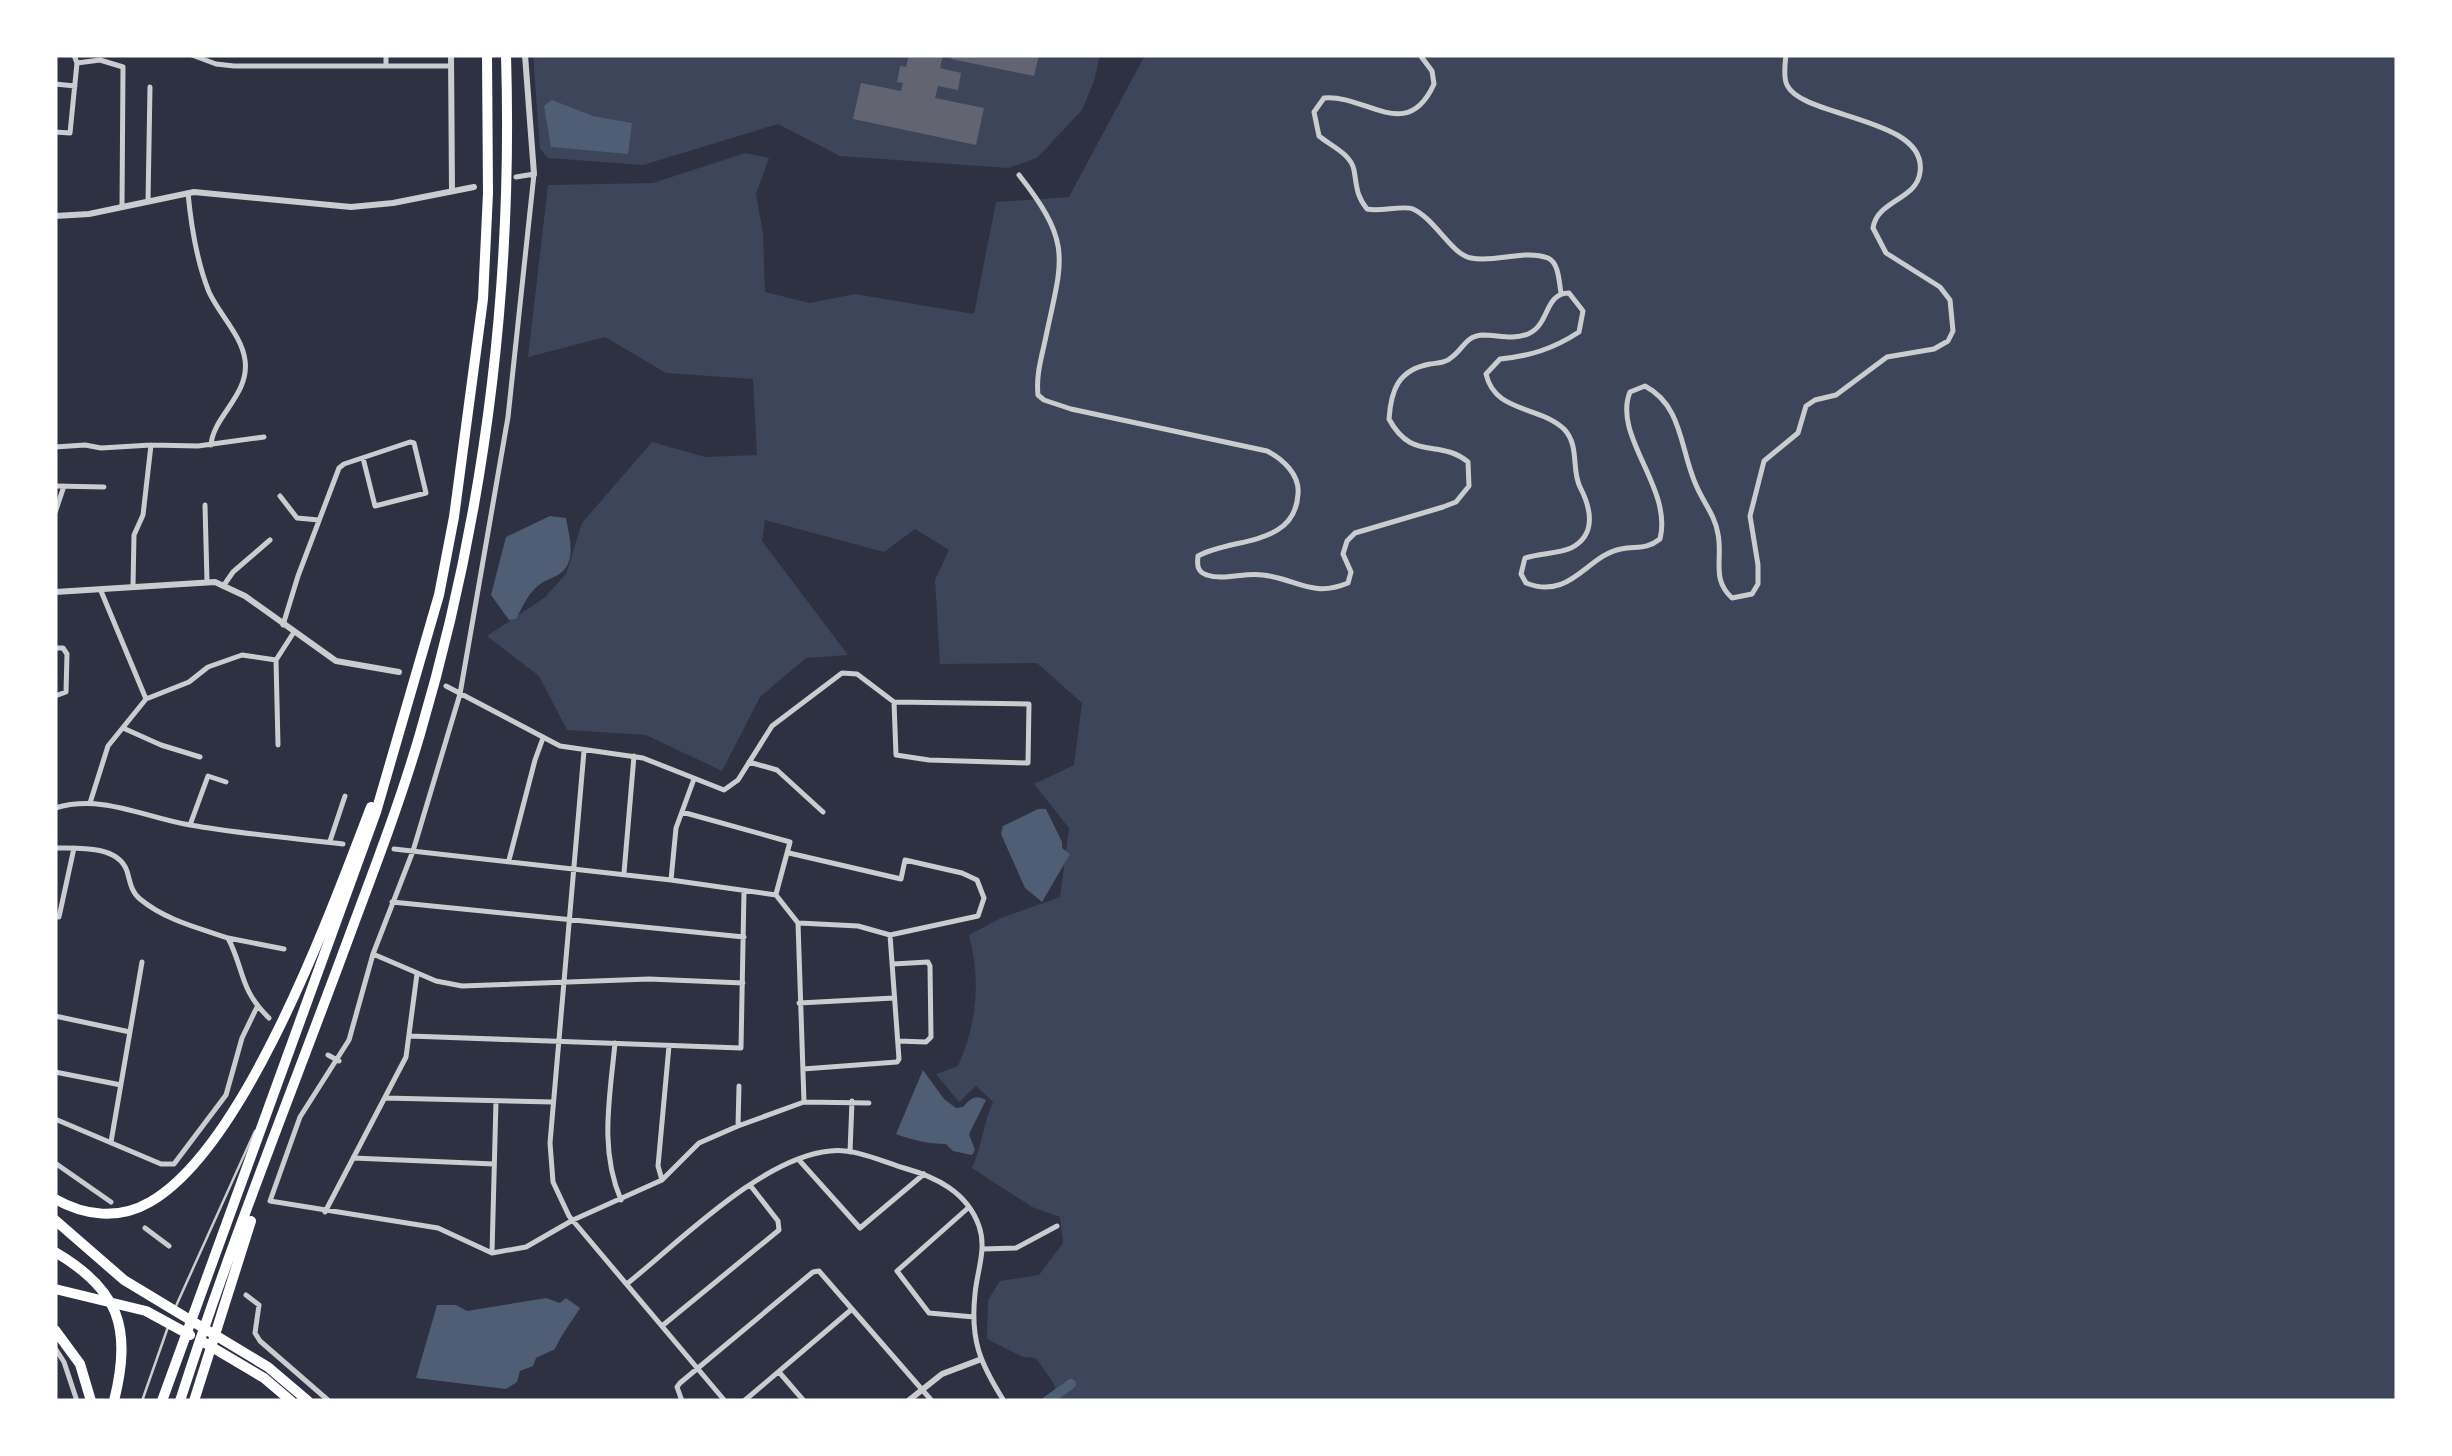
<svg xmlns="http://www.w3.org/2000/svg" width="2452" height="1456" viewBox="0 0 2452 1456" font-family="Ubuntu,sans-serif">
	<style>
		.green { fill: #3c4559 }
		.water { fill: #4f5d75 }
		.lines { fill: none; stroke-linecap: round; stroke-linejoin: round }
		.canal { stroke: #4f5d75; stroke-width: 10 }
		.building { fill: #626471 }
		.service { stroke: #caccd0; stroke-width: 2.5 }
		.minor { stroke: #caccd0; stroke-width: 5 }
		.tertiary { stroke: #caccd0; stroke-width: 6 }
		.motorway { stroke: #fff; stroke-width: 10 }
	</style>
	<rect width="100%" height="100%" fill="#2d3142"/>
	<path class="green" d="M533,55H1100L1094,81L1082,110L1037,158L1008,168L840,156L778,124L643,165L548,158L540,149Z
		M1145,55H2397V1401H1057L1054,1384L1036,1358L1023,1357L987,1339L988,1300L1000,1281L1039,1275L1063,1243L1060,1217L1032,1207L972,1168C982,1146 983,1124 993,1102L976,1086L959,1102L936,1074L958,1066C977,1023 981,981 969,935L1001,918L1060,897L1069,828L1034,784L1074,765L1082,703L1037,663L940,664L935,580L949,550L915,529L884,552L765,520L762,541L848,655L806,658L760,697L722,771L646,735L567,730L539,676L487,636L544,598L566,574L582,523L652,442L705,457L757,455L753,379L666,373L605,337L528,357L548,185L653,183L745,153L769,158L756,194L763,234L765,292L810,303L855,294L974,314L996,202L1069,197Z"/>
	<path class="water" d="M552,100L593,116L632,123L628,154L551,147L544,106Z
		M550,516L566,518C569,536 577,560 561,573C554,578 545,580 539,585C528,593 522,608 516,619L509,620L491,595L506,537Z
		M1038,809H1046L1062,842V848L1070,854L1042,902L1025,888L1001,834L1003,826Z
		M923,1070L944,1099L956,1108L963,1107C971,1098 975,1094 986,1100L969,1134L975,1150L972,1155L953,1151L946,1144C929,1144 912,1140 896,1134Z
		M546,1298L560,1303L566,1298L580,1308C571,1323 562,1333 555,1349L536,1358L533,1366L520,1371L517,1382L506,1389L416,1378L437,1305H456L467,1311Z"/>
	<g class="lines">
		<path class="canal" d="M1047,1401L1071,1384"/>
	</g>
	<path class="building" d="M909,55H943L940,68L961,73L958,90L938,86L935,98L984,108L976,145L853,119L861,83L901,91L903,83L897,82L900,66L906,67Z
		M952,55H1039L1034,76L951,59Z"/>
	<g class="lines">
		<path class="service" d="M176,1306L255,1131
			M142,1401L168,1327"/>
		<path class="minor" d="M192,55L216,64L234,66H451
			M1420,55L1432,71L1434,84C1407,144 1366,94 1324,98L1314,112L1319,136C1331,146 1351,154 1354,170C1357,187 1356,195 1367,209C1380,212 1403,205 1413,209C1435,219 1452,255 1471,258C1496,263 1524,249 1548,258C1559,263 1559,282 1561,293
			M77,63L100,60L123,67L122,207
			M386,65V55
			M55,84L75,86
			M55,132L70,133L77,63L74,55
			M1019,175C1074,245 1062,259 1045,341C1041,359 1036,376 1038,395L1044,400L1071,409L1267,451C1283,459 1300,475 1298,494C1295,547 1233,537 1198,556C1197,565 1197,572 1207,575C1223,581 1245,572 1263,575C1297,579 1312,598 1348,583L1351,572L1343,554L1347,541L1355,533L1443,507L1456,502L1469,486L1468,462C1439,438 1412,462 1389,419C1391,390 1398,370 1430,364C1438,363 1446,363 1452,357C1463,349 1466,336 1482,335C1498,335 1513,340 1528,334C1550,325 1544,293 1569,293L1583,311L1579,332C1553,349 1530,356 1500,359L1486,374C1495,413 1538,405 1564,429C1580,446 1571,469 1580,487C1591,508 1597,535 1571,548C1557,554 1540,553 1525,558L1521,574L1526,583C1571,601 1587,555 1621,549C1637,546 1646,550 1660,539C1673,488 1612,436 1630,392L1645,386C1683,406 1680,450 1696,485C1703,502 1715,515 1718,534C1723,559 1711,579 1732,598L1752,594L1758,584V565L1750,516L1764,461L1798,433L1806,406L1815,400L1836,395L1887,357L1934,349L1948,341L1953,331L1950,300L1940,287L1886,253L1873,228C1877,200 1917,200 1920,172C1928,117 1802,118 1787,85C1783,77 1785,64 1786,55
			M516,177L534,174L508,417L460,694L413,851L373,954L349,1040L300,1117L270,1201L438,1228L492,1253L526,1247L573,1220L662,1180L699,1143L738,1126L804,1102L869,1103
			M188,193C191,225 197,262 209,292C219,314 242,336 245,360C250,395 213,416 211,445
			M148,202L150,87
			M55,447L85,445L101,448L151,445L198,446L264,437
			M55,486L104,487
			M280,496L297,518L319,520
			M205,505L207,581
			M55,513L64,486
			M224,585L233,572L270,540
			M133,586L134,535L143,515L151,445
			M101,591L146,699
			M283,625L298,576L339,468L344,464L410,442L414,443L426,493L375,506L363,458
			M55,648H63L67,654L66,692L55,696
			M446,686L560,746L643,758L724,790L738,780L772,726L842,673L857,674L894,702L1029,704L1028,763L929,760L896,755L894,702
			M123,728L161,745L200,757
			M278,745L276,660L294,632
			M584,751L550,1143L553,1182L569,1216L725,1401
			M749,762L777,770L823,812
			M90,803L108,746L146,699L189,682L208,667L242,655L276,660
			M55,808C103,794 143,817 190,825C241,834 292,838 343,844
			M682,812L790,842L776,894
			M190,825L208,776L226,782
			M330,841L345,796
			M55,848C77,848 118,845 127,871C130,881 131,892 140,899C165,920 199,928 228,938C245,971 239,989 269,1018
			M394,849L671,880L776,895L798,923L804,1102
			M789,853L901,879L905,860L962,873L977,880L984,898L978,916L890,935L858,926L799,923
			M509,860L535,760L543,738
			M624,873L634,756
			M671,880L676,828L694,779
			M392,902L744,937
			M55,916L59,917L74,848
			M228,938L284,949
			M373,954L436,981L462,986L649,979L743,983
			M893,964L928,962L930,966L931,1037L926,1042L898,1041
			M799,1003L894,998
			M55,1016L130,1032
			M410,1036L741,1048L744,891
			M615,1043C610,1097 599,1149 621,1200
			M328,1055L339,1061
			M803,1069L897,1062L899,1059L890,935
			M55,1072L121,1085
			M385,1098L553,1102
			M55,1119L161,1164H174L226,1095L242,1038L257,1007
			M738,1126L739,1086
			M111,1142L142,962
			M850,1152L852,1101
			M353,1158L494,1164
			M799,1160L860,1228L924,1174
			M55,1163L111,1202
			M662,1180L658,1166L669,1046
			M968,1208L897,1271L929,1313L974,1317
			M325,1212L406,1057L417,974
			M145,1228L169,1246
			M983,1249L1016,1248L1057,1226
			M492,1253L496,1101
			M628,1283C680,1241 763,1157 830,1151C854,1148 881,1161 904,1168C936,1177 967,1192 979,1226C987,1249 977,1271 975,1294C970,1340 980,1363 1004,1401
			M246,1295L259,1305L255,1333L260,1341L329,1401
			M662,1326L779,1230L778,1221L750,1185
			M55,1348L64,1362L77,1401
			M779,1372L804,1401
			M682,1401L677,1387L680,1383L813,1272L819,1271L932,1401
			M744,1401L852,1309"/>
		<path class="tertiary" d="M451,55L452,190
			M525,55L534,174
			M55,216L89,214L194,192L351,207L393,203L474,187
			M55,592L215,582L245,596L336,661L399,672
			M908,1401L942,1374L979,1360"/>
		<path class="motorway" d="M55,1199C85,1216 119,1220 150,1202C246,1147 331,911 371,807
			M55,1220L124,1280L268,1367L308,1401
			M55,1252C120,1290 132,1329 114,1401
			M55,1289L146,1311L190,1335
			M55,1330L80,1364L91,1401
			M205,1343L264,1378L291,1401
			M162,1401L376,812L439,595L454,517L483,299L488,193L487,55
			M180,1401C231,1241 295,1084 353,926C377,862 401,799 420,734C485,514 513,284 506,55
			M194,1401L251,1221"/>
	</g>
	<rect width="2452" height="1456" fill="none" stroke="#ffffff" stroke-width="115"/>
</svg>
